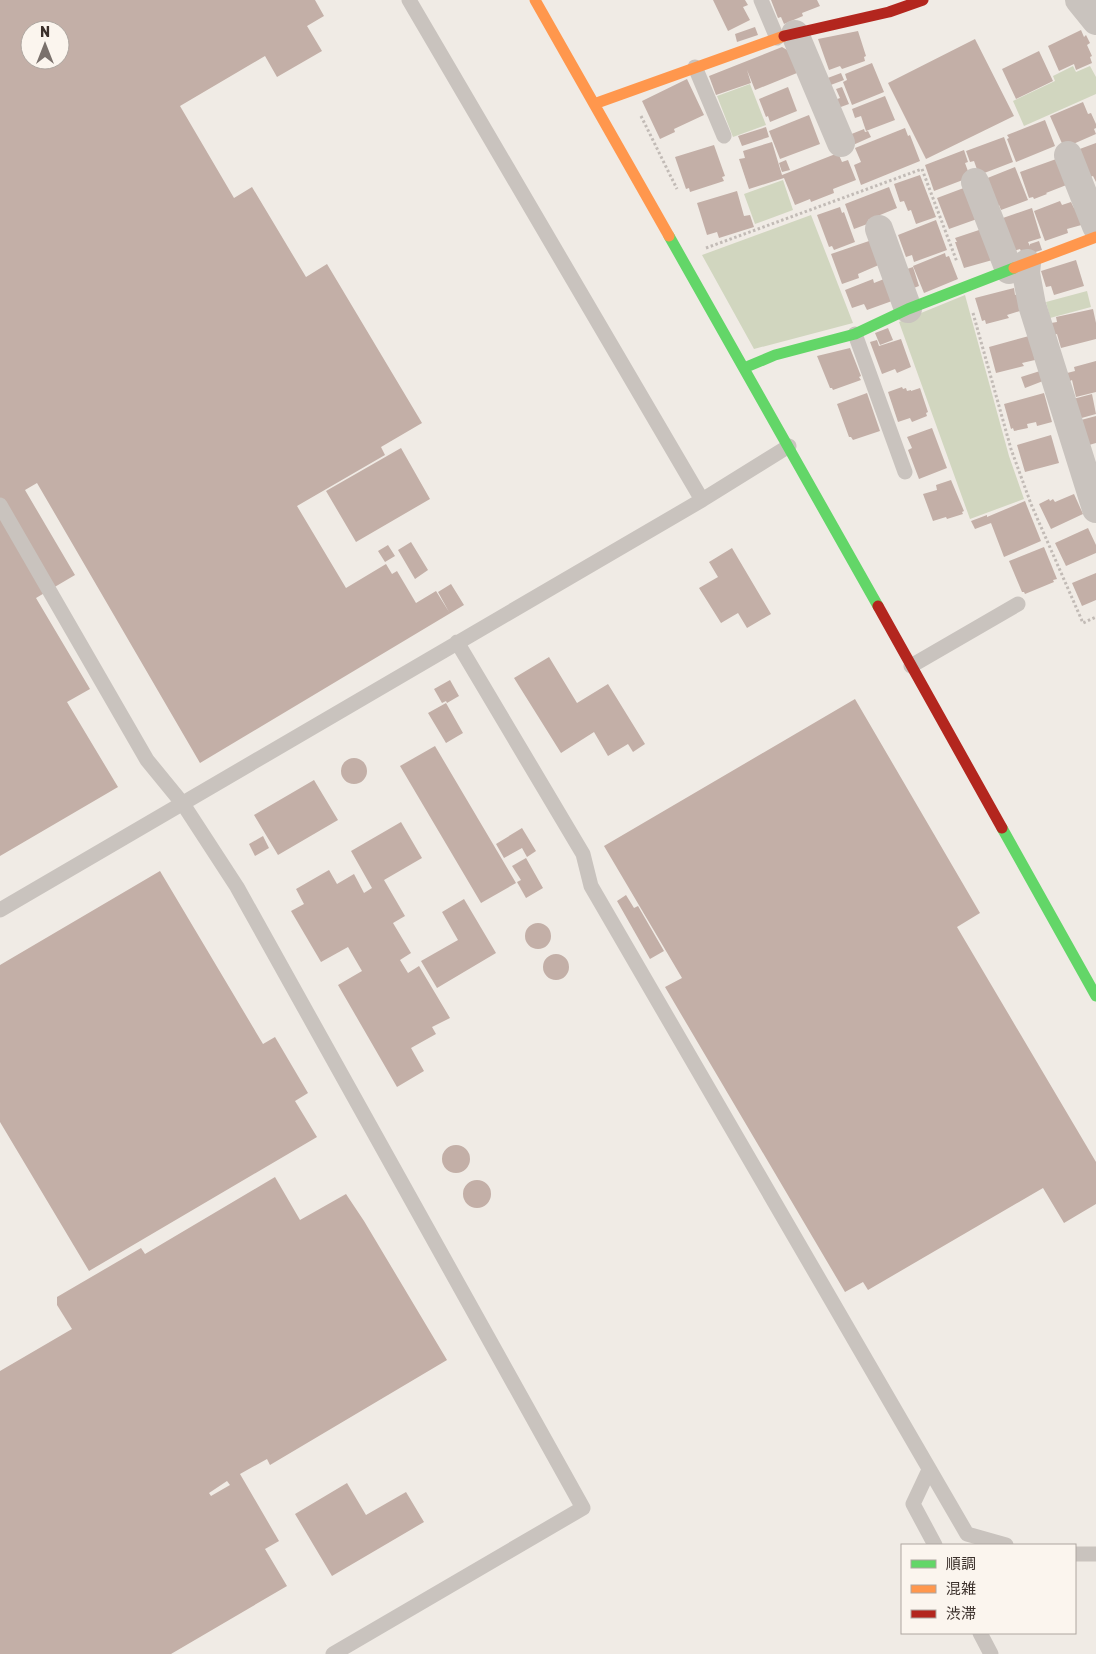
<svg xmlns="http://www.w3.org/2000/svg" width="1096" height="1654" viewBox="0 0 1096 1654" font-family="Rubik,'Noto Sans JP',sans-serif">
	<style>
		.green { fill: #d1d6bf }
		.building { fill: #c3afa7; fill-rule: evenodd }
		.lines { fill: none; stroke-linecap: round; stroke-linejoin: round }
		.path { stroke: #c2bbb6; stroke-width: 3; stroke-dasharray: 2.5 2.5; stroke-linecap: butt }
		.lane { stroke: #c9c3be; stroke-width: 15 }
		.street { stroke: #c9c3be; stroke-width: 28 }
		.fast { stroke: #63d668; stroke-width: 11 }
		.slow { stroke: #ff974d; stroke-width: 11 }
		.jam { stroke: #b3261e; stroke-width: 11 }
	</style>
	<rect width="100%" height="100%" fill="#f0ebe5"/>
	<path class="green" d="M1073,66L1076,72L1090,66L1096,77V94L1024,126L1013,101L1055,81L1053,76Z
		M750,84L766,125L733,137L717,96Z
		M783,180L793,210L755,224L744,194Z
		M811,215L853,323L754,349L702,255Z
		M1087,291L1091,307L1050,318L1046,302Z
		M965,295L1009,456L1024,499L970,519L899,322Z"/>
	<path class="building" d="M0,0H315L324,16L307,26L322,51L277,77L265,56L180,106L234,198L252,187L306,277L327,264L422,423L381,447L385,455L297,506L346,588L386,564L392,574L397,571L416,603L436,591L449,612L438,592L451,584L464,605L200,763L37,483L25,490L75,575L36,598L90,689L67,702L118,787L0,856ZM30,30H60V60H30Z
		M713,0H745L748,5L743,7L750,20L728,31Z
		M771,0H817L820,6L802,13L803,16L784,24L781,17L778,18Z
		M755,27L758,35L737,42L735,34Z
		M1081,30L1084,37L1086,35L1090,43L1087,45L1092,56L1090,57L1092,63L1076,70L1074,64L1059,71L1048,46Z
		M858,31L866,56L864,57L865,61L842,69L840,66L829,70L818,39Z
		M975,39L1014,116L926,159L888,83Z
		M782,47L789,51L797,73L755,90L747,70L751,83L716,95L709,76Z
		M1039,51L1053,81L1016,99L1002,69Z
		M872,63L884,92L852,105L843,82L847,80L845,74Z
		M841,73L844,80L828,86L825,79Z
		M687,79L704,115L674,129L675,132L660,139L642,101Z
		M788,87L797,111L770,122L768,116L766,117L759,99Z
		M842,87L849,104L838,108L835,100L840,98L836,89Z
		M885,96L895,120L866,131L861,116L855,118L852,109Z
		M1083,102L1088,114L1091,113L1096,124V128L1094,129L1096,134L1064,148L1050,116Z
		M809,115L820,144L780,159L769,131Z
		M1045,120L1055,146L1016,162L1007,139L1009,138L1007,135Z
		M766,127L769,137L742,146L738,136Z
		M905,128L908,136L910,135L920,161L861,185L854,165L861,162L855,148Z
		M864,129L865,132L868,131L871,137L853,145L849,135Z
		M1004,137L1013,162L979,175L974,161L970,162L966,151Z
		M772,142L782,175L838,153L842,162L848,160L856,180L833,189L834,193L811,202L810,199L795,205L784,178L749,189L739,159L745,158L743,151Z
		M1096,143V182L1093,176L1087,178L1077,150Z
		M714,145L725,176L722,177L724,181L690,192L689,188L686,189L675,157Z
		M964,150L968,162L965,163L969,174L968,178L934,191L925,165Z
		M1059,158L1069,184L1046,193L1047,194L1034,199L1033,197L1029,198L1020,172Z
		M786,160L790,170L782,172L779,163Z
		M1015,167L1028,200L1001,210L999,205L995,206L985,179Z
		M920,175L936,217L916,224L911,210L908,211L904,201L900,202L894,184Z
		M969,186L977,219L949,229L937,198Z
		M889,187L897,208L868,220L870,223L854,229L845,204Z
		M737,191L744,216L750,215L754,227L719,238L717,232L707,235L697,203Z
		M1060,201L1062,205L1071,202L1074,208L1079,207L1085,224L1067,229L1068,233L1045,241L1034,211Z
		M840,207L842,213L844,212L855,242L834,250L832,246L829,247L817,215Z
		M1032,208L1041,238L1028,242L1030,246V244L1039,241L1042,250L1023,256L1020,249L1011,252L1000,219Z
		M936,220L947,250L914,262L912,255L906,257L898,235Z
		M985,228L996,259L964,268L955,242H957L955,238Z
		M869,241L881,264L858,274L859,278L842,284L831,254Z
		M945,253L946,257L949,256L958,279L924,293L913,266Z
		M1076,260L1084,286L1054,295L1051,286L1046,287L1041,271Z
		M913,267L919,286L911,289L904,270Z
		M873,279L874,283L884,279L892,301L867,310L864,304L852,308L845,290Z
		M1014,288L1015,295L1018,294L1023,310L1007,315L1009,318L986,324L985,320L982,321L975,298Z
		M1093,309L1096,323V339L1061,348L1057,334L1054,335L1051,323L1057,322L1056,317Z
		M888,328L893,340L880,345L875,333Z
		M1029,336L1035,360L1022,363L1024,366L996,373L989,347Z
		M901,339L911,367L897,373L895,369L882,374L870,342L877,340L879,346Z
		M850,348L861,376L859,377L861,380L833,390L832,388H830L817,356Z
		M1096,361V392L1076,397L1072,380L1070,381L1067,373L1075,371L1074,367Z
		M1040,371L1043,381L1025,388L1021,377Z
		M902,387L903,389L906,388L907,391L911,390V391L920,388L928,412L926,413L927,416L912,422L910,418L898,422L888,392Z
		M867,393L880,431L853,440L851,437H849L837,404Z
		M1044,393L1052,422L1037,426L1036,422L1027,424L1028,428L1014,431L1013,428L1011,429L1004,404Z
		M1092,394L1096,414L1078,419L1073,399Z
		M1096,416V443L1089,445L1081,420Z
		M932,428L947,468L919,479L908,450L912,448L907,437Z
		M1051,435L1059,463L1025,472L1017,445Z
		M401,448L430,499L356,542L326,491Z
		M951,480L964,511L962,512L963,514L947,519L946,517L933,521L923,494L937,490L936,485Z
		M1074,494L1083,514L1051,529L1039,504L1049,499L1050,501L1053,499L1055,502Z
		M1025,501L1041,541L1004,557L991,523L975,529L971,521L987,515V517Z
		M1088,528L1096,545V553L1066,566L1055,543Z
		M411,542L428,570L415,579L398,550Z
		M388,545L395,556L385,562L378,551Z
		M1044,547L1057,579L1053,580L1054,582L1025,594L1024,592H1022L1009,561Z
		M732,548L771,614L747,628L738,613L721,623L699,588L718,577L709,562Z
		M1096,573V600L1082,606L1072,583Z
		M549,657L577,703L608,684L645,744L633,752L628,744L608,756L594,732L561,753L514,678Z
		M450,680L459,696L447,703L446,701L442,703L434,689Z
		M855,699L980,913L957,927L1096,1162V1204L1064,1223L1043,1188L868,1290L863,1282L845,1292L665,987L682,978L604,846Z
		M446,703L463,733L446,743L428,713Z
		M435,746L516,883L481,903L400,766Z
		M341 771a13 13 0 1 1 26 0a13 13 0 1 1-26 0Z
		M314,780L338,820L278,855L254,815Z
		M401,822L422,858L384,880L405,916L393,923L411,953L400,960L408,973L419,966L450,1018L432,1027L436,1034L411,1048L424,1071L397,1087L338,985L362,971L348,947L321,962L291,911L304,904L296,889L329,870L337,884L354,874L364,893L372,888L351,851Z
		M522,828L536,851L527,857L522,848L504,858L496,844Z
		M263,836L269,848L255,856L249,844Z
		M526,858L543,888L526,898L517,882L521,880L512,866Z
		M160,871L263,1044L275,1037L308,1093L295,1101L317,1137L89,1271L0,1122V965Z
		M626,895L634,908L638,906L664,951L650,959L617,901Z
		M464,899L496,953L437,988L421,961L458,940L442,912Z
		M525 936a13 13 0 1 1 26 0a13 13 0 1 1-26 0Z
		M543 967a13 13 0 1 1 26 0a13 13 0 1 1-26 0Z
		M442 1159a14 14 0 1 1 28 0a14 14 0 1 1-28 0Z
		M275,1177L300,1220L346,1194L364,1221L447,1360L270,1465L267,1459L240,1474L279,1541L265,1549L287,1586L171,1654H0V1371L72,1329L57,1305V1297L141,1248L145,1254ZM227,1481L230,1485L211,1496L209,1493Z
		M463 1194a14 14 0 1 1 28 0a14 14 0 1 1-28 0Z
		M347,1483L366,1515L406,1492L424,1522L332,1576L295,1514Z"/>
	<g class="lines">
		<path class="path" d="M641,116L677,189
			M706,248L922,169L957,262
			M973,313L1011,449L1031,504L1083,623L1096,617"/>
		<path class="lane" d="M409,0L702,500
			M761,0L777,38
			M695,67L724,136
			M855,334L905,472
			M0,505L147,760L183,804L237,887L583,1508L333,1654
			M457,642L583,854L591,886L967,1534L1006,1545
			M911,666L1018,604
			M0,910L702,500L789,446
			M929,1470L913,1504L935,1545
			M1075,1554H1096
			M980,1633L991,1654"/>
		<path class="street" d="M1079,0L1096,21
			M795,34L841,143
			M1068,155L1096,226
			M975,182L1009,270
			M879,229L908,309
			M1027,263L1026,273L1032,305L1096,509"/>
		<path class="fast" d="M669,236L878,606
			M744,368L775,355L855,334L908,309L1014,268
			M1002,828L1096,996"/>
		<path class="slow" d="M535,0L669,236
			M594,104L784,36
			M1014,268L1096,237"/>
		<path class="jam" d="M784,36L889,12L923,0
			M878,606L1002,828"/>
	</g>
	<rect x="901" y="1544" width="175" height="90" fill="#fbf5ee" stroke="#aea6a0"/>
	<rect x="911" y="1560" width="25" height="8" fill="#63d668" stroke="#aea6a0"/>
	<text x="946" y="1569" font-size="15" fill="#3b302b">順調</text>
	<rect x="911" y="1585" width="25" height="8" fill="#ff974d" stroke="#aea6a0"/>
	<text x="946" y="1594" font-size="15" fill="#3b302b">混雑</text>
	<rect x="911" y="1610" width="25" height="8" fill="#b3261e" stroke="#aea6a0"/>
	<text x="946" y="1619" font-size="15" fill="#3b302b">渋滞</text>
	<g transform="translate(45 45)"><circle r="24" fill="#fbf5ee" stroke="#aea6a0"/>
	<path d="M0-4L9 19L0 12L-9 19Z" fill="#7a716c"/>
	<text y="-8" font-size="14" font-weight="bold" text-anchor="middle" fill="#3b302b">N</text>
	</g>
</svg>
